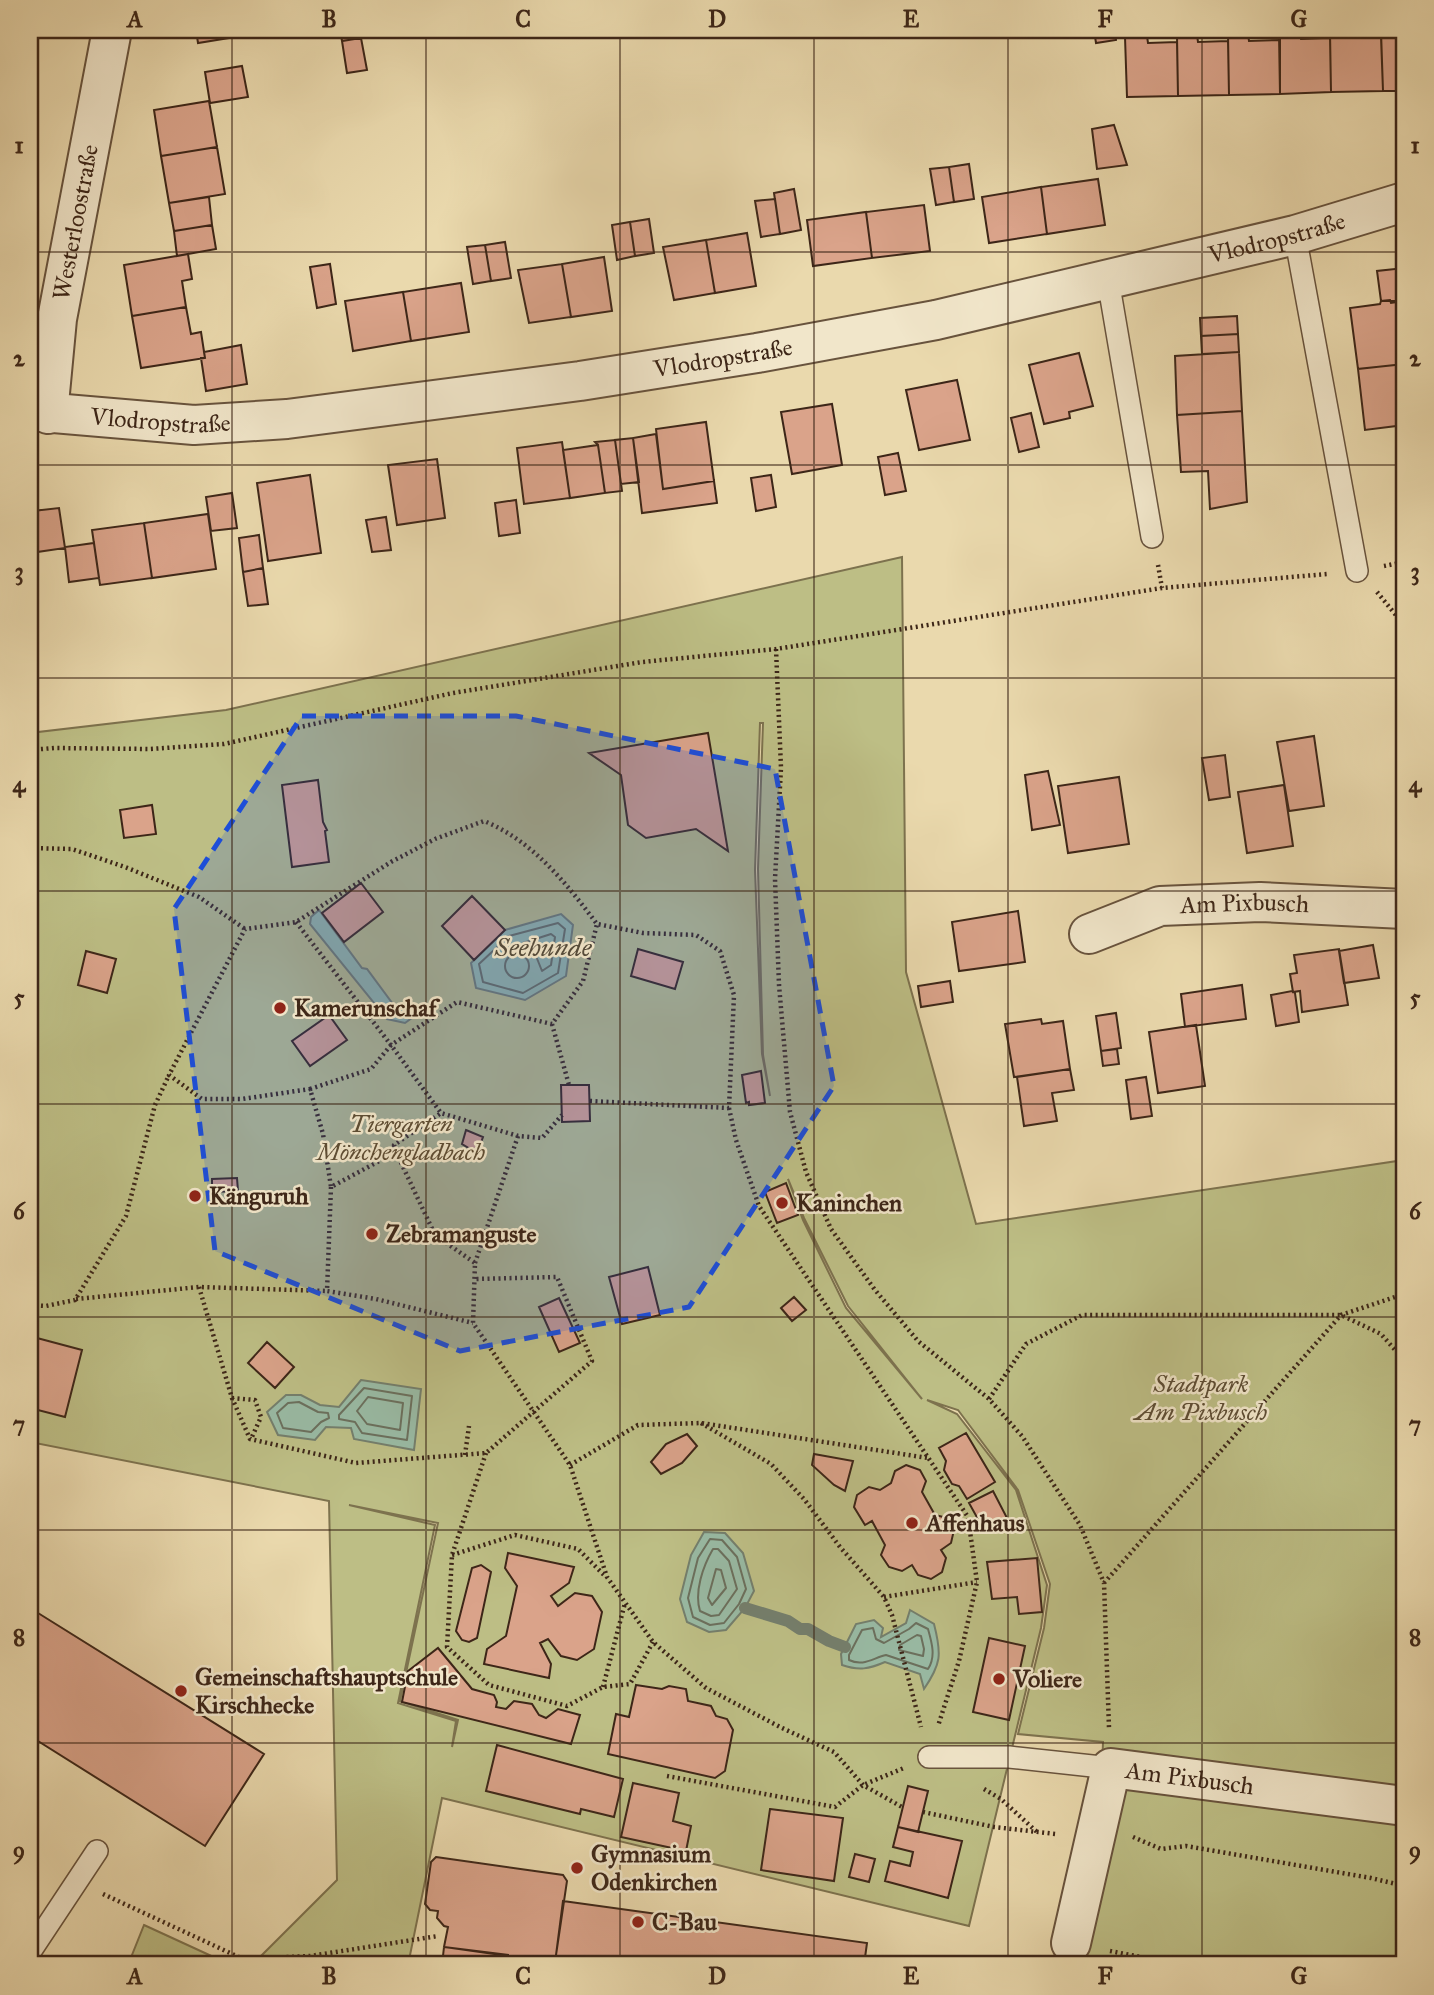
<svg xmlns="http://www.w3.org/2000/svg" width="1434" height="1995" viewBox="0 0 1434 1995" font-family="'IM FELL Great Primer',serif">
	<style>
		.green { fill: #bdbe85; stroke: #7d724e; stroke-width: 2; fill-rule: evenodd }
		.water { fill: #99bba5; stroke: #747f6d; stroke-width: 2 }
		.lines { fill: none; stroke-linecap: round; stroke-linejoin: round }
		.shore { stroke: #6b705e; stroke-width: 2 }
		.stream { stroke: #747f6d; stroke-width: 12 }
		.building { fill: #daa38a; stroke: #3d2618; stroke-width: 2 }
		.service-casing { stroke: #68533d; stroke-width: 24 }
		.minor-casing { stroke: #68533d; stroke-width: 42 }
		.path { stroke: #3d2618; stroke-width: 4.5; stroke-dasharray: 2 3.5; stroke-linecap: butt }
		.service { stroke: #f1e6ca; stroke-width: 21 }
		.minor { stroke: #f1e6ca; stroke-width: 38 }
		.marked { fill: #1d4ed8; fill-opacity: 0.2; stroke: #1d4ed8; stroke-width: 5; stroke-dasharray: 14 9; stroke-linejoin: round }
		.grid { fill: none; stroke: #3d2618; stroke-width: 2; stroke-opacity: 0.55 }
		.poi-dot { fill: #8f2418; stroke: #f1e6ca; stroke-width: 2.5 }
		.labels { text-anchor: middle; stroke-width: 5; stroke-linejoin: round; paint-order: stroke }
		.street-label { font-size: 24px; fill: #3d2618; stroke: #f1e6ca }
		.poi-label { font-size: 24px; font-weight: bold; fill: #3d2618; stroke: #f1e6ca; text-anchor: start }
		.park-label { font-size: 24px; font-style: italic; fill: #5d4c33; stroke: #f1e6ca }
		.water-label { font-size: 26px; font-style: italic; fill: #544b3b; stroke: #f1e6ca }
		.neatline { fill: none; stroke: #3d2618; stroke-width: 2.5 }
		.grid-label { font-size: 23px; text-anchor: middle; font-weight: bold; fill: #3d2618 }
	</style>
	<rect width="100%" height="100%" fill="#ead9ad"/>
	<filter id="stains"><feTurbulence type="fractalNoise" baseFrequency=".00286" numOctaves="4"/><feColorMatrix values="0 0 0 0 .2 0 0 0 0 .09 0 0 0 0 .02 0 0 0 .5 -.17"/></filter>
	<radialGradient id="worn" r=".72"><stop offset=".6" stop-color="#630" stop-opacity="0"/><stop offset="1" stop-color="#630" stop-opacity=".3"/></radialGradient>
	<path class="green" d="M902,557L906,972L976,1224L1404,1160V1965H1078L1098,1892L1103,1742L1018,1734L1044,1628L1050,1584L1018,1490L958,1410L927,1400L957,1414L1016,1490L1047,1585L1041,1628L969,1926L442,1798L408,1965H252L337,1880L329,1501L30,1442V733L226,710ZM760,723H763L758,869L763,1055L770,1096L762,1054L755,870ZM788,1179L804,1218L848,1306L922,1399L846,1308L803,1220ZM349,1505L438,1523L400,1701L458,1720L452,1747L456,1721L398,1703L435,1525Z
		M144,1925L231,1965H128Z"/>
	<path class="water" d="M319,910L362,968L367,969L393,1004L411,1008L416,1015L405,1023L387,1019L310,924L311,917Z
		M561,914L573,925L566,976L525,1000L476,988L471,963L505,930Z
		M361,1380L421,1389L414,1450L354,1439L351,1428L326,1427L315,1440L278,1435L267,1412L286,1395H301L320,1405L339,1407Z
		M704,1532L725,1533L743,1553L754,1591L745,1608L726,1630L709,1632L687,1622L680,1599L691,1555Z
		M910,1610L934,1624C942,1655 941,1664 924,1689L920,1674L885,1662C869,1669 859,1671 842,1665L841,1654L856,1624L874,1620L883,1628L881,1637L906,1623Z"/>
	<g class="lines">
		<path class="shore" d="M558,923L565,929L558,973L523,993L483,982L479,964L509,936Z
			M551,934L555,937L551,965L542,971L536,956L523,943Z
			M505 966a12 12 0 1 1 24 0a12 12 0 1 1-24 0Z
			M364,1388L412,1396L407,1440L362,1433L355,1422L339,1419V1415Z
			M368,1397L403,1403L400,1430L367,1424L357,1411Z
			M299,1402L318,1412L328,1413L329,1418L321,1422L311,1432L283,1428L277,1413L288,1403Z
			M710,1539L722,1540L737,1557L746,1589L739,1604L724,1623L710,1625L693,1617L688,1598L698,1558Z
			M718,1549L729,1561L737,1589L719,1615L711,1616L700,1611C694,1592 703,1566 713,1549Z
			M716,1569L721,1570L726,1588L712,1605L708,1598Z
			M916,1623L928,1629C932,1643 936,1657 928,1669L886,1655C873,1658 863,1667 849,1660V1655L862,1630L873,1628L876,1639L884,1643L909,1629Z
			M917,1635L921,1636L924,1649L923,1656L899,1650L900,1645Z"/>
		<path class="stream" d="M745,1608L788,1621L800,1629H808L829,1641L845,1647"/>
	</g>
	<path class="building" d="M196,30H263L253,31L254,34L198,43Z
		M340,30H360L361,38L342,41Z
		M1094,30H1115L1116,40L1096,43Z
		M1401,30L1404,35V91H1383L1381,31Z
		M1330,32H1351L1353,38L1381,37L1383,91L1331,92Z
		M1279,33H1299L1301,39L1330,38L1331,92L1280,94Z
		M1228,34H1248L1249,41L1280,40V94L1229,95Z
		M1197,35L1198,42L1228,41L1229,95L1178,96L1177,36Z
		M1147,36L1148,43L1177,42L1178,96L1127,97L1125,37Z
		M361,38L367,70L347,73L342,41Z
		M242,66L248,97L210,103L205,72Z
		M209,101L217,147L161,156L154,110Z
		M1114,125L1127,165L1097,169L1092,129Z
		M217,147L225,194L169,203L161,156Z
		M969,164L974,199L954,202L949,167Z
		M949,167L954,202L936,205L930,169Z
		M1098,179L1105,225L1047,234L1041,187Z
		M1041,187L1047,234L989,243L982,197Z
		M794,189L801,230L780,234L774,193Z
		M209,197L212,225L174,231L169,203Z
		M775,199L780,234L761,237L755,201Z
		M924,205L930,251L872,258L866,212Z
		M866,212L872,258L813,266L807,220Z
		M649,219L654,253L635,256L630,222Z
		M630,222L635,256L617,260L612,225Z
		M212,225L216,249L177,256L174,231Z
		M747,233L756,286L715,293L706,240Z
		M706,240L715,293L674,300L663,247Z
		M505,242L511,278L491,281L485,245Z
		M485,245L491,281L473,284L467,247Z
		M188,254L192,279L182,281L186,307L132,316L124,265Z
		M604,257L612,311L571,317L562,264Z
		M330,264L336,304L317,308L310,267Z
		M562,264L571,317L529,323L518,270Z
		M1404,268V301H1381L1377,271Z
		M461,283L469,332L411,341L403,292Z
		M403,292L411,341L353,351L345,301Z
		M1390,300L1391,303L1404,301V364L1358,369L1350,308L1380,304L1381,301Z
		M186,307L191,334L201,332L205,358L141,368L132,316Z
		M1237,316L1238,334L1201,336L1200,318Z
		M1238,334L1239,352L1202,354L1201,336Z
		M241,345L247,384L206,391L201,358H205L204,352Z
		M1239,352L1242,411L1177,415L1175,356Z
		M1079,353L1093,406L1069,412L1070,418L1044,424L1029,365Z
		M1404,364V425L1365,430L1358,369Z
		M957,380L970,440L919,450L906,390Z
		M832,404L842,465L792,474L781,412Z
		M1242,411L1247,502L1210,509L1208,471L1181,472L1177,415Z
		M1031,413L1039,447L1019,452L1011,418Z
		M706,422L714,481L663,489L656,429Z
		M656,434L663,489L714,481L717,503L642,513L633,438Z
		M633,438L639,482L621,484L615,440Z
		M615,440L622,491L605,493L598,445L595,442Z
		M562,442L570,498L524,504L517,448Z
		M598,445L605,493L570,498L563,450Z
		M898,453L906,491L885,495L878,457Z
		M437,459L445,518L397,525L388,465Z
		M310,475L321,553L268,561L257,483Z
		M771,475L776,507L756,511L751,478Z
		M30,488L34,522L30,523Z
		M232,493L237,528L211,531L206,497Z
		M516,500L520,533L499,536L495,503Z
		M59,508L65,548L37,552L33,511Z
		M208,514L216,569L152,578L144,523Z
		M386,517L391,550L372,552L366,520Z
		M144,523L152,578L100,585L92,530Z
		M259,535L263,568L243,572L239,538Z
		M94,543L99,578L69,582L65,547Z
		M263,568L268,604L248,606L243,572Z
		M708,733L728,851L696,829L646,838L628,825L621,775L589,753Z
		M1314,736L1324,806L1289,811L1277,742Z
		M1225,755L1230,797L1209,800L1202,758Z
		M1048,771L1060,825L1032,830L1025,775Z
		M1119,777L1129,844L1068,853L1058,786Z
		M318,780L323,822L327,830L325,831L329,862L292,867L282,785Z
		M1284,785L1293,846L1247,853L1238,792Z
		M152,805L156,834L124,838L120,810Z
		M361,883L383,912L344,942L322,913Z
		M472,896L505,930L474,960L442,926Z
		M1018,911L1025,962L959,971L952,922Z
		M1373,945L1379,978L1344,983L1339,951Z
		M638,949L683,962L675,989L631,976Z
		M1339,949L1348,1005L1302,1012L1300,991L1293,992L1290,974L1297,973L1294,955Z
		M86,951L116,959L107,993L78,985Z
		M950,981L953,1002L921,1007L918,986Z
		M1242,985L1246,1019L1185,1027L1181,994Z
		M1292,991L1295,993L1299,1022L1276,1026L1271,995Z
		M1116,1013L1121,1048L1101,1051L1096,1016Z
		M329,1015L347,1040L310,1066L292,1041Z
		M1041,1019L1042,1024L1063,1021L1070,1069L1014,1077L1005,1024Z
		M1196,1025L1205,1086L1158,1093L1149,1032Z
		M1117,1049L1119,1064L1103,1066L1101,1051Z
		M1070,1069L1074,1090L1052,1093L1057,1121L1024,1126L1017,1077Z
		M761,1071L765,1103L749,1105V1102L746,1103L742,1075Z
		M1146,1077L1152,1116L1131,1119L1126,1080Z
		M561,1085H589L590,1121L562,1122Z
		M466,1130L483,1137L477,1153L462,1144Z
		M237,1178L238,1191L212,1192V1179Z
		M786,1183L798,1215L777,1223L765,1192Z
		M648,1267L660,1315L622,1324L609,1277Z
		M794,1297L806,1310L792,1321L781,1308Z
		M559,1298L580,1343L559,1352L539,1307Z
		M37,1338L82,1350L65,1417L30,1408V1366Z
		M267,1342L294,1367L275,1388L248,1363Z
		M966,1433L995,1482L967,1499L959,1486L952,1484L944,1470L946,1461L939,1448Z
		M687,1434L697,1446L682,1463L661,1474L651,1462L666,1444Z
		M814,1454L853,1461L845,1491L834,1485L812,1465Z
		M906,1465L920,1470L926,1481L922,1492L935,1515L948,1518L954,1530L951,1543L941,1550L946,1558L942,1572L931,1579L918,1575L912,1565L902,1571L889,1567L881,1555L885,1545L872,1521L865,1525L854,1507L857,1495L869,1487L880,1490L891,1483L895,1471Z
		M993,1491L1007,1518L984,1530L969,1503Z
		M508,1553L574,1567L569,1583L551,1596L558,1606L575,1593L592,1596L602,1612L594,1649L577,1660L561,1656L548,1639L540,1643L551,1664L549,1678L484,1664L487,1649L506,1636L517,1586L505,1568Z
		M1037,1558L1042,1612L1019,1614L1017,1597L992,1599L987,1562Z
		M481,1565L491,1572L477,1638L469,1642L462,1640L456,1631L472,1568Z
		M30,1608L264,1754L205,1846L30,1736Z
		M989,1638L1025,1646L1009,1720L973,1712Z
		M438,1648L472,1689L494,1695L497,1702L496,1707L506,1709L514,1701L532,1704L539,1715L546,1718L558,1709L580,1715L571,1744L402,1702L408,1671Z
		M636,1685L662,1689L669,1686L686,1689L688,1701L711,1706L716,1716L727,1719L733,1730L725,1771L715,1778L608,1754L616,1714L629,1717Z
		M497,1745L623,1779L614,1817L581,1809L580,1814L486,1791Z
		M633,1783L679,1793L673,1821L691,1826L686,1851L621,1837Z
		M908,1786L928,1791L918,1832L898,1827Z
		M770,1809L843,1818L834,1881L761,1870Z
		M898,1827L962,1841L948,1898L885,1881L890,1861L910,1866L913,1852L893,1847Z
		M855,1854L875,1859L869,1882L849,1877Z
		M436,1857L563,1875L567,1881L555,1962L539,1960V1965H522L523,1958L444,1947L448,1927L444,1926L437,1918L438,1911L430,1910L425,1904L431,1862Z
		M563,1901L867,1943L864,1965H570L555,1963Z
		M444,1947L508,1955V1965H442Z"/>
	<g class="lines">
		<defs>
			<path id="service" d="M1295,235L1357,571
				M1108,280L1152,537
				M929,1757H1009L1111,1768
				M30,1952L97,1851"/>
			<g id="minor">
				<path id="s1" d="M30,411L194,425L287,419L580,381L757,353L936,320L1295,235L1404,202"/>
				<path id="s2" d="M48,414L57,319L112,30"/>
				<path id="s3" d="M1089,934L1160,906L1260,902L1404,909"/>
				<path id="s4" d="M1071,1943L1111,1768L1404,1806"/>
			</g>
		</defs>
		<use href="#service" class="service-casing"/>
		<use href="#minor" class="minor-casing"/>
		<path class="path" d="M1158,565L1162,588
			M1384,566L1404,562
			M1377,592L1404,625
			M776,649L781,768L775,879L779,985L790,1112L806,1172L831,1229L875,1290L918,1341L989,1399L1022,1436L1080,1525L1104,1583L1109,1728
			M30,750L54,748L150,749L224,744L453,693L642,662L776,649L1162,588L1327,574
			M30,848L72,849L125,867L199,897L245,929
			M296,922L391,1045L457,1002L552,1024L583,981L597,924
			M552,1024L569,1085
			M310,1089L371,1069L391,1045L441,1113L518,1136L542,1138L562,1115
			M590,1101L729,1108L734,995L720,951L696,935L643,933L597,924C566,883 533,841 484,821L435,839L391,862L296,922L245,929L169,1075L202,1099H242L310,1089L323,1134L331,1187L396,1152L435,1235L475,1263L473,1323L570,1465L607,1577L653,1642L706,1688L782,1728L834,1752L863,1785L902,1807
			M729,1108L736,1140L759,1206L968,1517L977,1582L959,1661L938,1726
			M396,1152L394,1145L441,1113
			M331,1187L327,1291L376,1299L473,1323
			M475,1263L518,1136
			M199,1287L232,1398L250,1439L356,1463L486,1453L592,1361L557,1277L476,1279
			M76,1299L199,1287L327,1291
			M30,1305L46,1306L75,1300L126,1216L155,1105L169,1075
			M232,1398L255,1400L261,1417L251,1439
			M989,1399L1026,1344L1082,1315H1341L1381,1334L1404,1360
			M701,1423L771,1464L804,1499L840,1547L884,1597L892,1615L921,1727
			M486,1453L452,1555L447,1647L489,1685L567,1706L603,1687L630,1684L653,1642
			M465,1455L469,1426
			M570,1465L638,1425L701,1423L928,1458
			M452,1555L515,1535L578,1549L606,1577
			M1104,1583L1341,1315L1404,1294
			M884,1597L977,1582
			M603,1687L625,1603
			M667,1776L835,1807L863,1785L904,1768
			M984,1789L1001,1799L1037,1832
			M923,1812L994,1827L1056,1834
			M1133,1837L1161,1849L1186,1846L1371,1878L1396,1884L1404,1890
			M103,1894L243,1959L310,1956L438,1936
			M1110,1951L1141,1957"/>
		<use href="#service" class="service"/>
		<use href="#minor" class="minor"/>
	</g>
	<path class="marked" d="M302,716H516L775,769L834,1086L689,1307L460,1351L215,1251L174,909Z"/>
	<path class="grid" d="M232,30V1965M426,30V1965M620,30V1965M814,30V1965M1008,30V1965M1202,30V1965M30,252H1404M30,465H1404M30,678H1404M30,891H1404M30,1104H1404M30,1317H1404M30,1530H1404M30,1743H1404"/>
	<g class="poi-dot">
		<circle cx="280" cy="1008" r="7"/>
		<circle cx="195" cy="1196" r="7"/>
		<circle cx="782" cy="1203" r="7"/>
		<circle cx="372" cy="1234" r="7"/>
		<circle cx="912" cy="1523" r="7"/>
		<circle cx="999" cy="1679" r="7"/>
		<circle cx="181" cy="1691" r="7"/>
		<circle cx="577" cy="1868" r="7"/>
		<circle cx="638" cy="1922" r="7"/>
	</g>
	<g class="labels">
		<g class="street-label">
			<text dy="8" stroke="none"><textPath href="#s2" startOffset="194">Westerloostraße</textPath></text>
			<text dy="8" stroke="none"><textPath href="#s1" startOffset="1265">Vlodropstraße</textPath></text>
			<text dy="8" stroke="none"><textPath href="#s1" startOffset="698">Vlodropstraße</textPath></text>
			<text dy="8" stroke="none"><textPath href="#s1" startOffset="131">Vlodropstraße</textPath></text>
			<text dy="8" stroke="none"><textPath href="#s3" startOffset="161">Am Pixbusch</textPath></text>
			<text dy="8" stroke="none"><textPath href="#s4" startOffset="259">Am Pixbusch</textPath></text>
		</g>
		<g class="poi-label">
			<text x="294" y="1016">Kamerunschaf</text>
			<text x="209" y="1204">Känguruh</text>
			<text x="796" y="1211">Kaninchen</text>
			<text x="386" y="1242">Zebramanguste</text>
			<text x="926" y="1531">Affenhaus</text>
			<text x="195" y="1685">Gemeinschaftshauptschule<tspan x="195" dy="28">Kirschhecke</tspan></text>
			<text x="1013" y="1687">Voliere</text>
			<text x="591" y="1862">Gymnasium<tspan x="591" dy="28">Odenkirchen</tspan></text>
			<text x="652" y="1930">C-Bau</text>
		</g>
		<g class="park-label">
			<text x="401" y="1132">Tiergarten<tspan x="401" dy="28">Mönchengladbach</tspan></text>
			<text x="1201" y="1392">Stadtpark<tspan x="1201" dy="28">Am Pixbusch</tspan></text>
		</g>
		<g class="water-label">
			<text x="543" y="956">Seehunde</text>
		</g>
	</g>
	<rect width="1434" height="1995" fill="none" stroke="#ead9ad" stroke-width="77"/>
	<rect x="38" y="38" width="1358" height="1918" class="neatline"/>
	<g class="grid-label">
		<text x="135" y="27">A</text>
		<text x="329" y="27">B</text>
		<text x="523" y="27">C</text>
		<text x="717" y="27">D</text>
		<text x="911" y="27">E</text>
		<text x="1105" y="27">F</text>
		<text x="1299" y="27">G</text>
		<text x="19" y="153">1</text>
		<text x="1415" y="153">1</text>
		<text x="19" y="366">2</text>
		<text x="1415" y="366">2</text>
		<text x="19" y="579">3</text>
		<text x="1415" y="579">3</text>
		<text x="19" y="792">4</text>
		<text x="1415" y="792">4</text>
		<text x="19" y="1005">5</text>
		<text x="1415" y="1005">5</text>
		<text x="19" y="1219">6</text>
		<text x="1415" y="1219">6</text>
		<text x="19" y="1432">7</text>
		<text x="1415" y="1432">7</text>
		<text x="19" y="1645">8</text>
		<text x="1415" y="1645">8</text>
		<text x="19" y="1858">9</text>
		<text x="1415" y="1858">9</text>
		<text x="135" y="1984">A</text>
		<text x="329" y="1984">B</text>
		<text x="523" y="1984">C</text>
		<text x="717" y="1984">D</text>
		<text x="911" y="1984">E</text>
		<text x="1105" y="1984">F</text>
		<text x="1299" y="1984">G</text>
	</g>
	<rect width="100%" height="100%" filter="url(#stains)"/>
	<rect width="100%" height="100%" fill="url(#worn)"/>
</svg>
